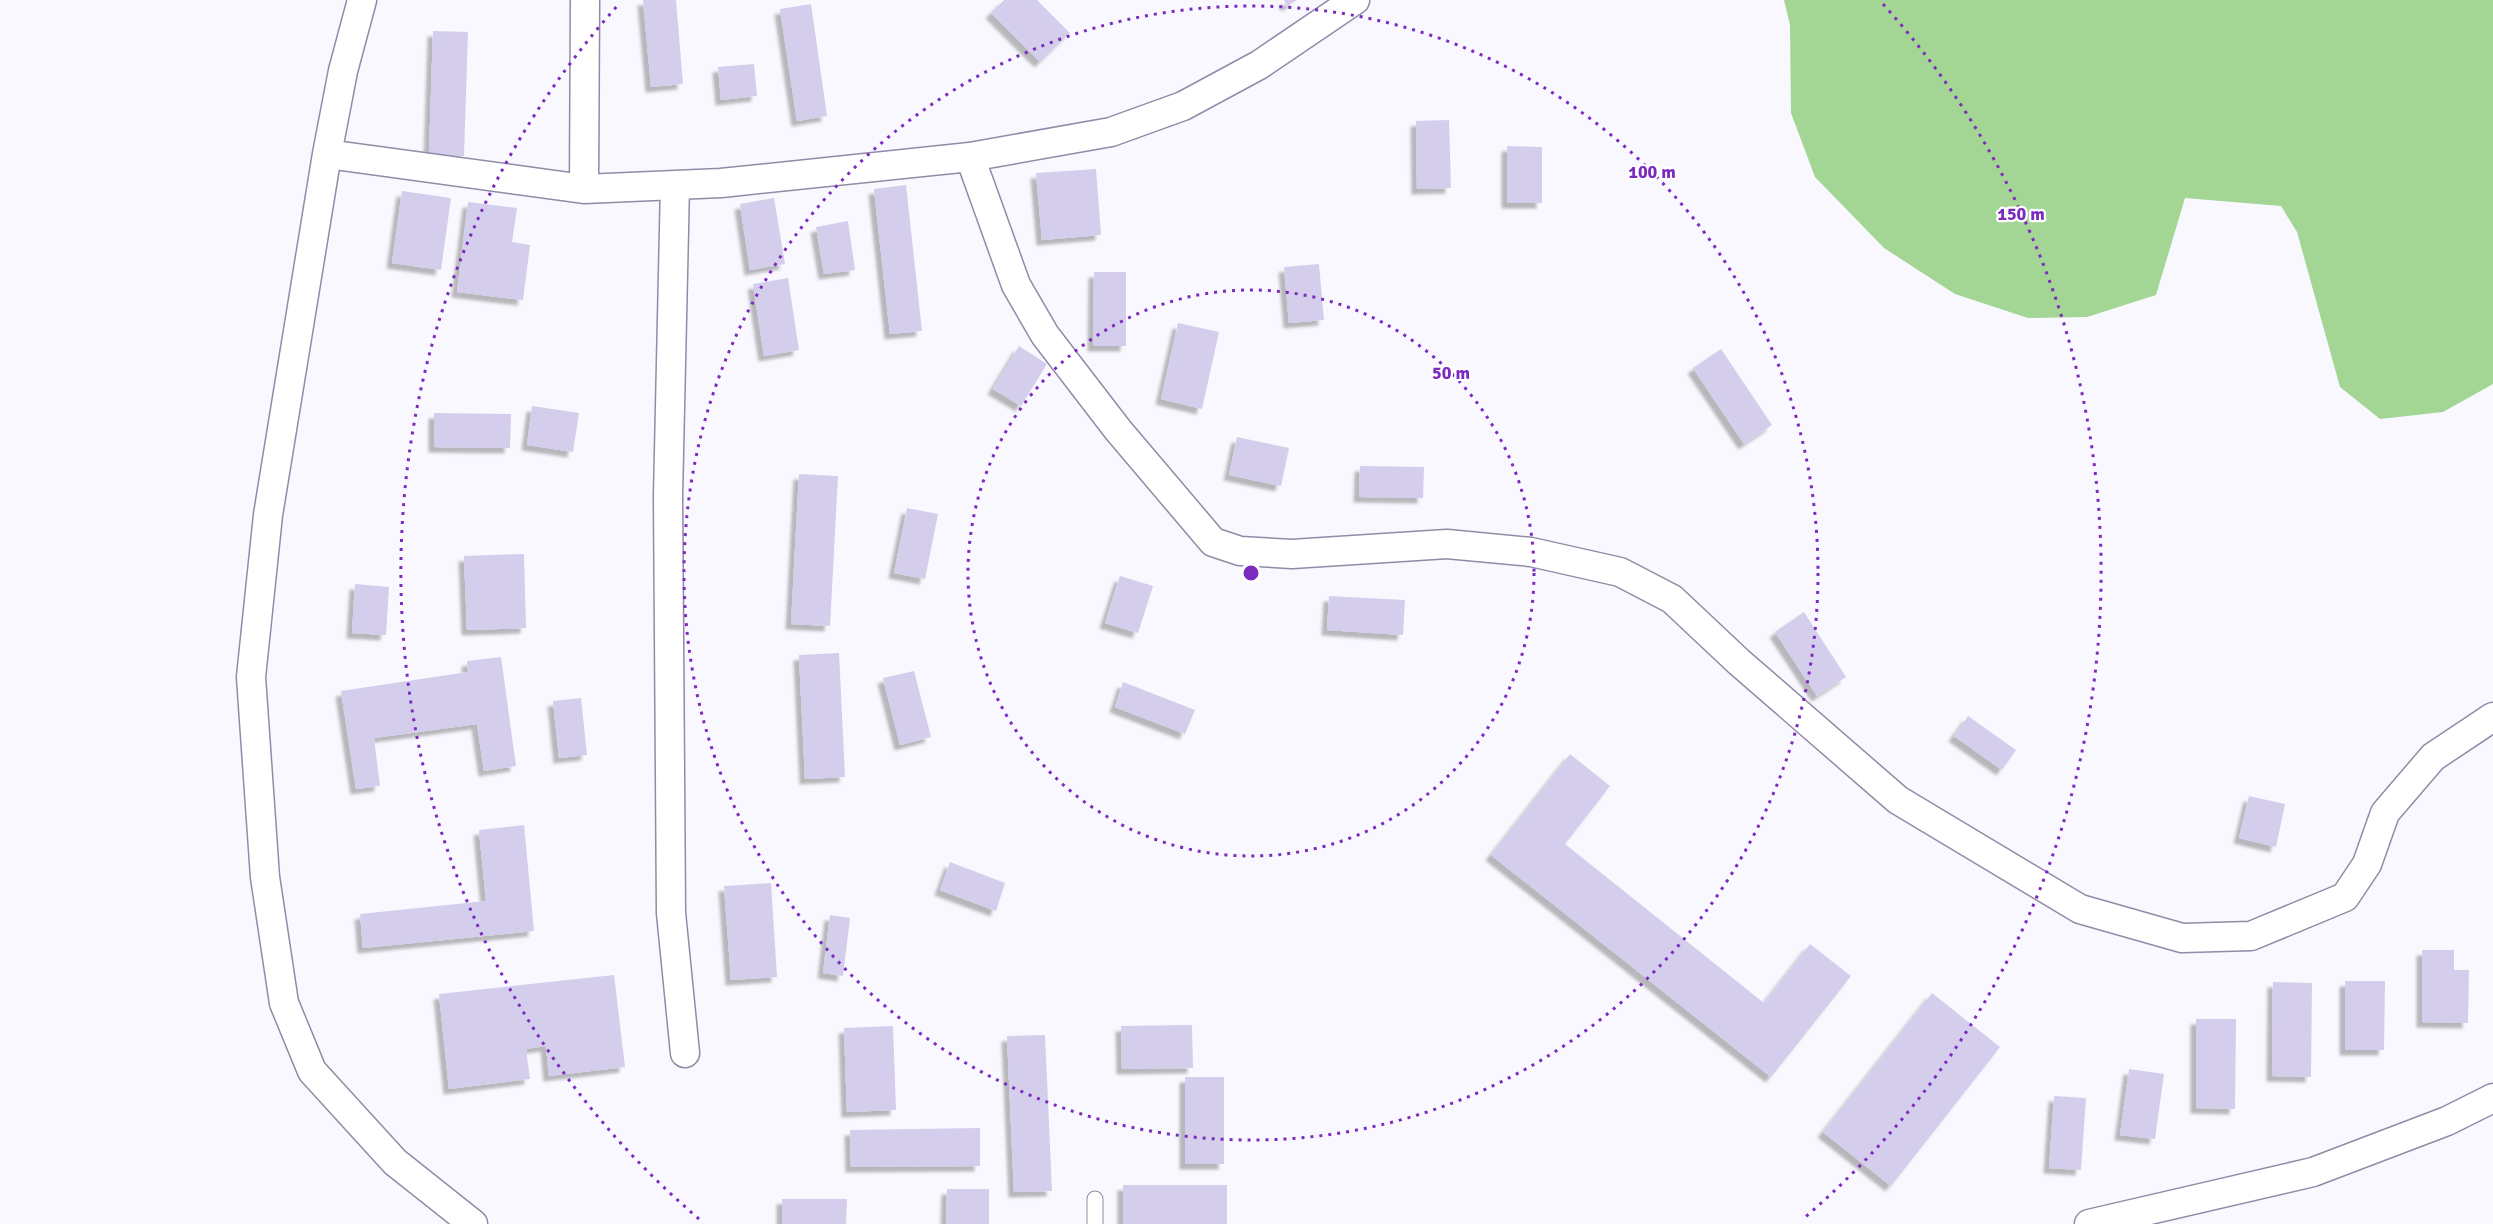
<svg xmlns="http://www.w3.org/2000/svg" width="2493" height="1224" viewBox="0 0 2493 1224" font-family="Signika,sans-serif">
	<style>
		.forest { fill: #a3d595 }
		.building { fill: #d5cdec; filter: url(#shadow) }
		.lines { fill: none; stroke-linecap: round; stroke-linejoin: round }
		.service-casing { stroke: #928aa7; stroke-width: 17 }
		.minor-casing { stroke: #928aa7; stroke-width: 31 }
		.service { stroke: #fff; stroke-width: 15 }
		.minor { stroke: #fff; stroke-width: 28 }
		.ring { fill: none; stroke: #7b2cbf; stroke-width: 3; stroke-dasharray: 3 6 }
		.centre { fill: #7b2cbf; stroke: #fff; stroke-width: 3 }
		.ring-label { font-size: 18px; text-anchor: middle; font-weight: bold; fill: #7b2cbf; stroke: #fff; stroke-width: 4.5; stroke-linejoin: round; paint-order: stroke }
	</style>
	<defs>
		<filter id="shadow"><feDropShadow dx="-5.5" dy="5.5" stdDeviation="1.5" flood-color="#0004"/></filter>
	</defs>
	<rect width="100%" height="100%" fill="#f9f8fe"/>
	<path class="forest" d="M1784,0H2493V384L2443,412L2380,419L2340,387L2297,232L2281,206L2185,198L2156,295L2087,317L2028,318L1955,294L1884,248L1815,177L1791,113L1790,25Z"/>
	<path class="building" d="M643,0H676L683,84L651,87Z
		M1004,0H1037L1070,33L1040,62L991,13Z
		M1284,0H1297L1287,6Z
		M811,4L827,116L797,121L780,9Z
		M433,31L468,32L464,156L429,155Z
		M754,64L757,96L721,100L718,67Z
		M1449,120L1451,188L1417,189L1416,121Z
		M1507,146L1542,147V203H1507Z
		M1096,169L1101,235L1042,240L1036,173Z
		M906,185L922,331L890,334L874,189Z
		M402,191L451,198L441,270L392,263Z
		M774,198L785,264L750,270L740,204Z
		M468,202L517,208L512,242L530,245L523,300L457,292Z
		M848,221L855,270L824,274L816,227Z
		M1319,264L1324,320L1289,323L1284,267Z
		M1094,272H1126V346H1093Z
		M788,278L799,350L764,356L753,284Z
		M1178,323L1219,332L1202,409L1161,399Z
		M1019,346L1047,364L1021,406L993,389Z
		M1721,349L1772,425L1744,444L1693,368Z
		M532,406L579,413L573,452L527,445Z
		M434,413L511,414L510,448L434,447Z
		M1237,437L1289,448L1281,486L1229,475Z
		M1360,466L1424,467L1423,498L1359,497Z
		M799,474L838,476L830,626L791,624Z
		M907,508L938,514L925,579L894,573Z
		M524,554L526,628L467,630L464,556Z
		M1120,576L1153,586L1138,633L1105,623Z
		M355,584L389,587L386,635L352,633Z
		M1329,596L1405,600L1403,635L1327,630Z
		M1804,612L1846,677L1817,696L1775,632Z
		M839,653L845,777L805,779L799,655Z
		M501,657L516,766L484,771L477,724L374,738L380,786L356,789L341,691L468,672L467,661Z
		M914,671L931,737L900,745L883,678Z
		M1123,682L1195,710L1185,734L1115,707Z
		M581,698L587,755L559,758L553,701Z
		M1968,716L2016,750L2002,770L1954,736Z
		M1570,754L1610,786L1565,844L1764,1003L1810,944L1851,976L1771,1077L1491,855Z
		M2249,796L2285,804L2276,847L2239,838Z
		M524,825L534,931L363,948L360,914L486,901L479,830Z
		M950,862L1005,883L996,911L940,890Z
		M771,883L777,977L731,980L724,886Z
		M830,915L850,918L843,976L823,973Z
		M2422,950H2454V970H2469L2468,1023L2422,1022Z
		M614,975L625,1067L549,1076L546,1046L526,1049L530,1079L449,1089L439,994Z
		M2345,981H2385L2384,1050H2345Z
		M2273,982L2312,983L2311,1077L2272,1076Z
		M1932,993L2000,1047L1891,1186L1823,1132Z
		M2196,1019H2236L2235,1109L2196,1108Z
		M1192,1025L1193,1068L1122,1069L1121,1026Z
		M893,1026L896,1110L847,1112L844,1028Z
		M1045,1035L1052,1191L1014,1192L1007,1036Z
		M2129,1069L2164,1074L2155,1139L2120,1135Z
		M1185,1077H1224V1164H1185Z
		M2054,1096L2086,1098L2081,1170L2049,1168Z
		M980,1128V1166L851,1167L850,1130Z
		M1123,1185H1227V1224H1123Z
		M947,1189H989V1224H946Z
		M782,1199H847L846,1224H782Z"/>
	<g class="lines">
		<defs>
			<path id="service" d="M1095,1224V1199"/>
			<path id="minor" d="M362,0L343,71L327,154L268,515L251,677L265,877L284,1003L312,1071L395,1162L473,1224
				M327,154L584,189L721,183L970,157L1111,132L1183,106L1259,65L1355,0
				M970,157L1016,285L1045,335L1118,430L1213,542L1240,551L1292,554L1447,544L1531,552L1620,572L1672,599L1739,662L1898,800L2080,909L2182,938L2251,936L2345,897L2367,864L2385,813L2433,757L2493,717
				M675,185L668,496L671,913L685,1053
				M584,189L585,0
				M2089,1224L2313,1172L2447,1121L2493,1098"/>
		</defs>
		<use href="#service" class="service-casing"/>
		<use href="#minor" class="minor-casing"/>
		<use href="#service" class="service"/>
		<use href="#minor" class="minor"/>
	</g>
	<g class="ring">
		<circle cx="1251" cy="573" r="283"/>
		<circle cx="1251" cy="573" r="567"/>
		<path d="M699 1219A850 850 0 0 1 619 4M1883 4A850 850 0 0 1 1803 1219"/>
	</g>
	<circle cx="1251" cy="573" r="9" class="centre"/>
	<g class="ring-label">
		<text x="1652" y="178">100 m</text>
		<text x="2021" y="220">150 m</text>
		<text x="1451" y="379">50 m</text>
	</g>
</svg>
